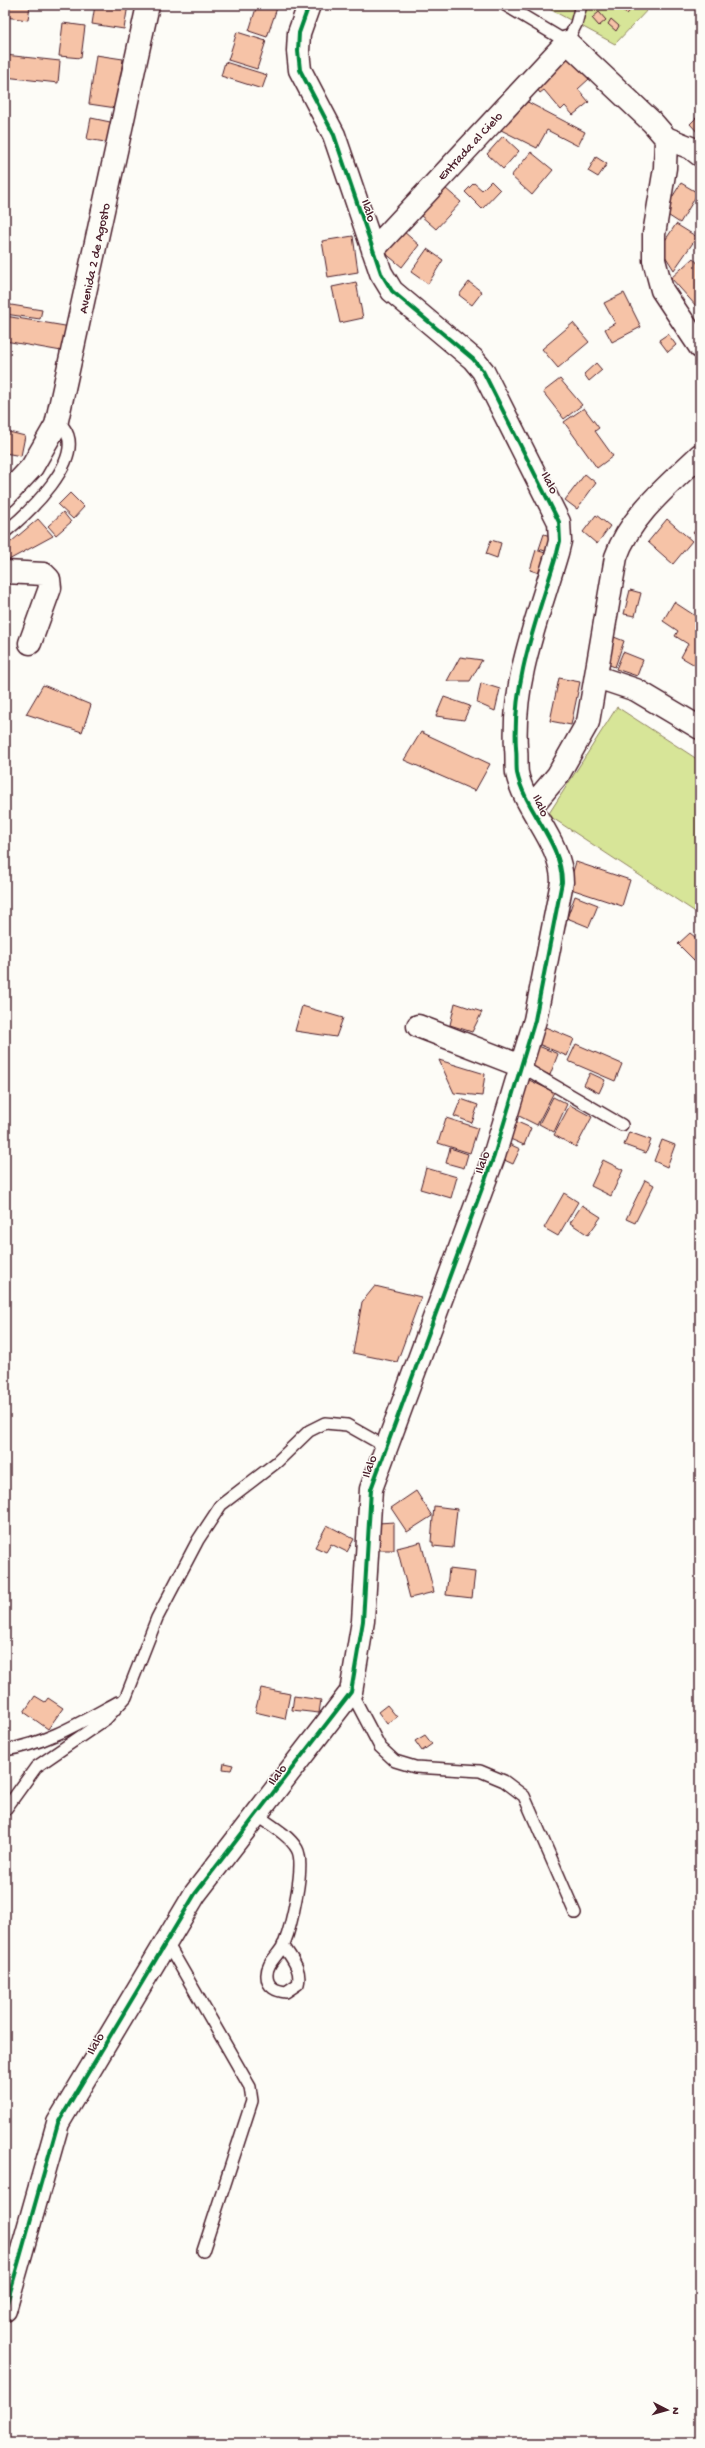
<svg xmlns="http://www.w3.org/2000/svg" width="705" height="2448" viewBox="0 0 705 2448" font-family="'Gochi Hand',sans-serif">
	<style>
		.green { fill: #d7e598; stroke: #908262 }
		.building { fill: #f6c3a7; stroke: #4a1f2b }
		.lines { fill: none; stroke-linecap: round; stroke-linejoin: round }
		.lane-casing { stroke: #4a1f2b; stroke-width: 14 }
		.street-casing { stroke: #4a1f2b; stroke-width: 25 }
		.secondary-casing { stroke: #4a1f2b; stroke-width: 25 }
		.lane { stroke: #fdfcf7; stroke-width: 11 }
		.street { stroke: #fdfcf7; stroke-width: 22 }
		.secondary { stroke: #fdfcf7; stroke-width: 22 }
		.cycleway-casing { stroke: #fdfcf7; stroke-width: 6 }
		.cycleway { stroke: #00873e; stroke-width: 4 }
		.labels { text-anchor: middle; stroke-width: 3; stroke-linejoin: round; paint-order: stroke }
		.street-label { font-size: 13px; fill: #4a1f2b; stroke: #fdfcf7 }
	</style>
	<rect width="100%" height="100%" fill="#fdfcf7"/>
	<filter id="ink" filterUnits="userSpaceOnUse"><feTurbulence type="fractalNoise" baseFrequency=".025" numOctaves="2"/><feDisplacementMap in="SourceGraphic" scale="8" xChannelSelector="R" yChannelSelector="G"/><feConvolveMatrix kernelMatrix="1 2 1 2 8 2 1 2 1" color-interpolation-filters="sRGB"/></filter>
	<g filter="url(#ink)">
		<path class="green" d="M542,5H652L615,44Z
			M617,707L700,761V915L548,815Z"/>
		<path class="building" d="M5,5H30L28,20L5,17Z
			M95,5H128L124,29L92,24Z
			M257,5H278L267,37L249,31Z
			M624,5H635L627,14L621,9Z
			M599,12L606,20L599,26L592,18Z
			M611,19L619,26L616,31L608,24Z
			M63,23L85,26L81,58L59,56Z
			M237,32L266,41L257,69L228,60Z
			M5,55L60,61L58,83L5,77Z
			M96,55L123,59L116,108L89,104Z
			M569,55L589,79L578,89L589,102L573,115L565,106L561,110L544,90L540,93L534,85Z
			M225,62L267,75L262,89L221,76Z
			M518,97L585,132L578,146L547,130L537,148L501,130Z
			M700,114V135L690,124Z
			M91,118L115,123L111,143L87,139Z
			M503,136L519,151L503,169L487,154Z
			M531,152L553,170L532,195L511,176Z
			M596,157L607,164L598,177L588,171Z
			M491,181L500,190L482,209L465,192L474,183L482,190Z
			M681,183L698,193L680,223L663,212Z
			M445,188L461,202L436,229L420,215Z
			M676,224L697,237L674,270L660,248Z
			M403,231L419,245L402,267L385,253Z
			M353,236L358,272L328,277L322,241Z
			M427,249L443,260L428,284L411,272Z
			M693,258L700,266V304L697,307L671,278Z
			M356,282L363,318L340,323L332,287Z
			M469,282L482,292L472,305L459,295Z
			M624,293L641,327L612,342L605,329L615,323L604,303Z
			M5,304L42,310L40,319L5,314Z
			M5,316L71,327L67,352L5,341Z
			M573,323L589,342L558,368L542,349Z
			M668,334L676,345L668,352L659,340Z
			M596,363L602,370L589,381L584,374Z
			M560,379L582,405L564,419L543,392Z
			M584,408L599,428L595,431L613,456L597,468L564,422Z
			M5,431L25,436L21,456L5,453Z
			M585,474L596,483L577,509L565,500Z
			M70,493L84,507L73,519L58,505Z
			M63,512L71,522L56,535L48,526Z
			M596,515L610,526L597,544L583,532Z
			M38,519L53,536L5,562V547Z
			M667,519L692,541L673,564L648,542Z
			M700,524V538L693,533Z
			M544,534L553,537L548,552L539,549Z
			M491,540L501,543L497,558L486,554Z
			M536,550L545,553L539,573L530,570Z
			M630,590L641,593L635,616L624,614Z
			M674,602L700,619V668L681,657L688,644L675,636L678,631L663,621Z
			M614,637L624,641L615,667L604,663Z
			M623,652L643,660L637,676L616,669Z
			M460,657L482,660L470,681H447Z
			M559,678L580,682L571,725L550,721Z
			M481,683L500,689L495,711L477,703Z
			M43,685L91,705L82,732L26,714Z
			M444,697L470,706L464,720L436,716Z
			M421,732L490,764L475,791L404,760Z
			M576,862L630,880L622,906L568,888Z
			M575,896L598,905L589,927L567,918Z
			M690,933L700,941V966L678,944Z
			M455,1003L482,1012L472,1032L450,1025Z
			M302,1006L343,1018L336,1037L295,1031Z
			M538,1024L574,1039L567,1056L531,1041Z
			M531,1043L558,1054L550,1075L522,1064Z
			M576,1044L622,1064L615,1081L568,1061Z
			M439,1060L485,1074L482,1096L454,1093Z
			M590,1073L605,1080L599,1093L584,1085Z
			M525,1078L554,1092L537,1125L509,1111Z
			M553,1097L567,1104L554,1132L539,1124Z
			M461,1099L478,1105L472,1123L454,1116Z
			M570,1105L592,1117L576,1147L554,1135Z
			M446,1118L478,1128L470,1153L438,1143Z
			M515,1121L531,1128L524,1145L508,1138Z
			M629,1132L651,1140L646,1153L624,1145Z
			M662,1140L675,1145L667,1167L654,1161Z
			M507,1143L520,1149L513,1164L500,1158Z
			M450,1148L468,1154L464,1168L446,1163Z
			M603,1160L623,1170L611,1196L591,1186Z
			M426,1168L457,1177L451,1198L420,1189Z
			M645,1180L654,1185L635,1223L626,1219Z
			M564,1193L578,1202L558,1236L544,1228Z
			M582,1205L601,1217L588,1235L570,1223Z
			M375,1286L421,1297L397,1362L353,1353L362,1302Z
			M416,1491L432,1516L407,1532L391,1508Z
			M434,1506L457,1509L453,1548L433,1546V1542H431Z
			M394,1522V1550H377L378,1523Z
			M327,1525L354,1539L347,1552L331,1544L326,1552L315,1547Z
			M421,1542L434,1592L410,1598L397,1548Z
			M449,1569L475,1572L472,1598L446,1595Z
			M261,1688L290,1694L285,1719L255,1712Z
			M35,1696L45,1702L48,1698L63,1708L48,1729L24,1712Z
			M294,1696L321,1700L319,1713L292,1710Z
			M387,1705L397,1717L387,1724L378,1712Z
			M425,1735L432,1744L422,1751L415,1741Z
			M224,1763L233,1765L231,1770L223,1769Z"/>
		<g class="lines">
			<defs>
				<path id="lane" d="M505,5L567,42L576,24L581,5
					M5,532C27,514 87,459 64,428L56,425
					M521,1066L622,1125
					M351,1692L380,1747L395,1761L415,1767L480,1771L504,1781L524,1796L575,1913
					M5,1750C46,1744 83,1721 118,1702
					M5,1810L36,1767L106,1719L126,1697L157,1618L198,1540L221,1505L277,1462L309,1431L325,1423L347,1425L386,1447
					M257,1815C269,1824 289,1835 297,1849C306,1865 291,1927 284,1944C279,1955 266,1963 267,1976C267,1987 276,1991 286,1992L298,1984C302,1969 291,1958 283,1945
					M166,1941L250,2087L252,2101L203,2251"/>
				<path id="street" d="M666,138L691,148L700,155
					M373,250L567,42L653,123L666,138L665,168L654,234V260L662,290L700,347
					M5,572L44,574L49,579L50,588L30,643
					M597,677L636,690L700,728
					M531,807L558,775L588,722L616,557C630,516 670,484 700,455
					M418,1026L521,1066
					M5,2310L58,2123L195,1894L351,1692L363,1621L371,1489L494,1156L535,1020L562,882C562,842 525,811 517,773C516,765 517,756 516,748C512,678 538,618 557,553L560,541L559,522L483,371L473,359L392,291L381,273L334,135L300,70L298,51L299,33L309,5"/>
				<path id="secondary" d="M5,496L32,467L56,425L148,5"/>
			</defs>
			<use href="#lane" class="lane-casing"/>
			<use href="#street" class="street-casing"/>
			<use href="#secondary" class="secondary-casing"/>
			<use href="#lane" class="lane"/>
			<use href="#street" class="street"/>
			<use href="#secondary" class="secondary"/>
			<defs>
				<path id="cycleway" d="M5,2310L58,2123L195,1894L351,1692L363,1621L371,1489L494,1156L535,1020L562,882C562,842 525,811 517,773C516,765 517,756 516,748C512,678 538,618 557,553L560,541L559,522L483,371L473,359L392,291L381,273L334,135L300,70L298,51L299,33L309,5"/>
			</defs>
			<use href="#cycleway" class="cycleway-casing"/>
			<use href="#cycleway" class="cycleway"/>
		</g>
	</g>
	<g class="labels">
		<g class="street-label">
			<text transform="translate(469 145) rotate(-47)" y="5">Entrada al Cielo</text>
			<text transform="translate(370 210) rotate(72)" y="5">Ilalo</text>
			<text transform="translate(93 258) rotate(-78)" y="5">Avenida 2 de Agosto</text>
			<text transform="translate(551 482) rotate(63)" y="5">Ilalo</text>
			<text transform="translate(542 805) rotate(65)" y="5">Ilalo</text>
			<text transform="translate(481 1162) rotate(-70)" y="5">Ilalo</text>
			<text transform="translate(368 1466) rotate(-70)" y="5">Ilalo</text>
			<text transform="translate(276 1774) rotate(-53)" y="5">Ilalo</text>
			<text transform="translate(94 2043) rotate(-60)" y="5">Ilalo</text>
		</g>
	</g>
	<rect width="705" height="2448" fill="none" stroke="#fdfcf7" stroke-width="20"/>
	<rect x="10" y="10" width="685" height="2428" fill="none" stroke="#4a1f2b" stroke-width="1.5" filter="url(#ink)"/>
	<g transform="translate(667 2410) rotate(96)" stroke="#fdfcf7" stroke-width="3" paint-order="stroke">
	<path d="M0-3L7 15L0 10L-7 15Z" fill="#4a1f2b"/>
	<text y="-6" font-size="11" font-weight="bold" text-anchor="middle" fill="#4a1f2b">N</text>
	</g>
</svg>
